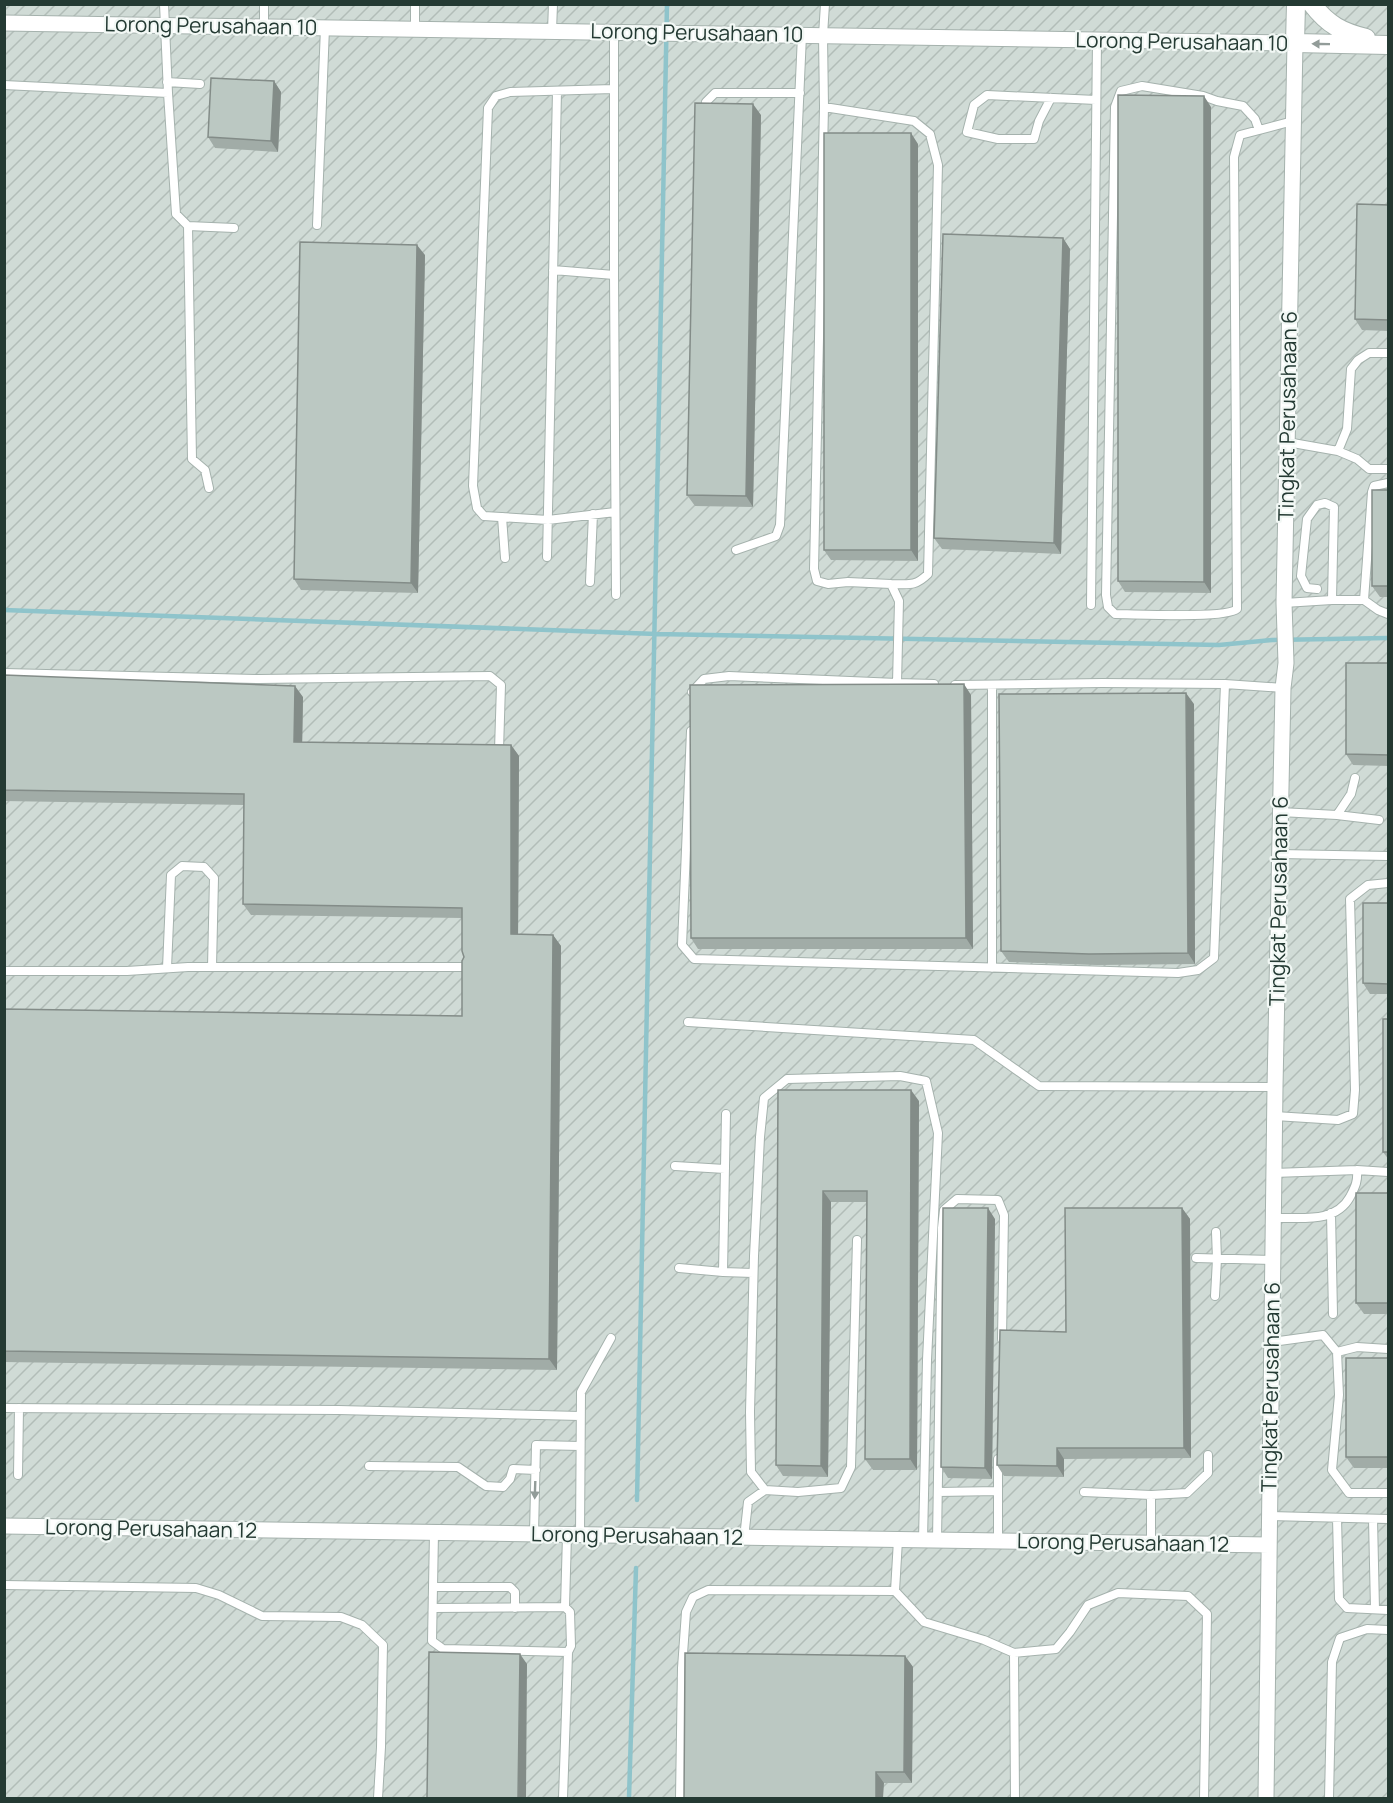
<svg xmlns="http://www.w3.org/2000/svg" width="1393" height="1803" viewBox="0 0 1393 1803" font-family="Manrope,sans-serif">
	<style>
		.industrial { fill: url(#industrial-furrows) }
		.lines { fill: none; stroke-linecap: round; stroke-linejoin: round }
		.stream { stroke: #8fc4cb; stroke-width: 4.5 }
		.service-casing { stroke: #a5b2ad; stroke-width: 10 }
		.minor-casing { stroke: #a5b2ad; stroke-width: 17 }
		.tertiary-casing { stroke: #a5b2ad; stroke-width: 20 }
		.service { stroke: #fff; stroke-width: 8 }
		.minor { stroke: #fff; stroke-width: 15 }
		.tertiary { stroke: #fff; stroke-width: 18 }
		.wall { fill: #a1aca7 }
		.shaded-wall { fill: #838c88 }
		.building { fill: #bbc8c2; stroke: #838c88; stroke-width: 1.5 }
		.oneway { fill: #929c99 }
		.labels { text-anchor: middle; stroke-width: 4.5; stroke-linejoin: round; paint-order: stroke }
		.street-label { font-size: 21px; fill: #243a33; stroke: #f2f8f5 }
	</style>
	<defs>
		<pattern id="industrial-furrows" width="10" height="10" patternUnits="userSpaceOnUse" patternTransform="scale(1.5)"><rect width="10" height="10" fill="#d0dbd6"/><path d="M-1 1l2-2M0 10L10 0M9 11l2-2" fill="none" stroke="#b2bdb8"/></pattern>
	</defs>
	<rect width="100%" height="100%" fill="#e2ebe7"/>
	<path class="industrial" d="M5,5H1388V1798H5Z"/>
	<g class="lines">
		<path class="stream" d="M4,610L656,634L1219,645L1272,640L1388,638
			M637,1500L667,4
			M629,1798L636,1568"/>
		<defs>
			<path id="service" d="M164,4L168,93L176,214L188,226L192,459L205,470L209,488
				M825,4L823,35L824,107L914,121L930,134L938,165L928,574C915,587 908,584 891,584
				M264,27V4
				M415,29V4
				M552,31L553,4
				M614,32V275L616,595
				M167,82L200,84
				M4,85L168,93
				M613,89L510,92L496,96L488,108L473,486L477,508L484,516L548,520L615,512
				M1051,98L1039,121L1034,139H998L967,132L974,105L987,95L1096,100
				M706,102L715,93H800
				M1259,130L1255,119L1243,106L1217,101L1203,96L1142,86L1121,91L1115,107L1106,595L1108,607L1115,614C1136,614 1225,619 1237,609L1234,157L1240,135L1293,121
				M317,225L325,28
				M188,226L234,228
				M553,270L614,275
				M1287,442L1338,451L1357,459L1369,469H1388
				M1338,451L1347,429L1351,369L1358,360L1369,353H1388
				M502,517L505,558
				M736,550L776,536L780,525L802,35
				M547,557L557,91
				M590,582L593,514
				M1332,600H1364L1378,610L1388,614
				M1364,600L1372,492L1374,486L1388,483
				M1284,603L1332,600L1334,507L1325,503L1317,505L1307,519L1301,576L1307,588L1317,589
				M1091,605L1097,40
				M4,673L259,679L490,676L501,685L499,750
				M897,683L934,684
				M1225,684L1283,688
				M692,692L704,679L729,676L897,683L899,601L891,584L848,582L828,584L817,581L814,569L824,107
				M691,731L682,945L694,959L1178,973L1198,970L1214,958L1225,684L1102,683L955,685
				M1280,812L1337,815L1351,794L1355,778
				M1337,815L1379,820
				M1280,854L1388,856
				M167,968L171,875L182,866L204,867L214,878L212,967
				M992,968V686
				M4,971H127L188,967H466
				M688,1022L974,1040L1039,1086L1275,1087
				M1275,1116L1338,1120L1353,1114L1355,1090L1350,899L1368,885L1388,883
				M675,1166L725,1169
				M1274,1173L1357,1170
				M1331,1213L1333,1314
				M1274,1218C1301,1217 1335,1224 1350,1197C1355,1187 1358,1182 1357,1170L1388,1172
				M1196,1258L1273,1260
				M679,1268L723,1272L753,1273
				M723,1272L726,1114
				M1215,1296L1217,1259L1216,1232
				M1272,1342L1323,1335L1337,1352L1339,1395L1332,1470L1349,1493H1388
				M1337,1352L1357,1347L1388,1349
				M4,1408L339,1410L580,1416
				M369,1466L458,1467L486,1486L503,1487L510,1479L513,1469L536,1470
				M18,1475L19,1408
				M765,1490L751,1472L750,1412L754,1256L760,1137L764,1098L787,1079L900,1076L926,1081L938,1133L927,1360L923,1540
				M938,1492L998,1491
				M1084,1492L1151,1495
				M1270,1516L1388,1519
				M1337,1518L1339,1599L1347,1608L1388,1610
				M1373,1519L1375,1609
				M434,1533L432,1641L443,1649L568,1652
				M534,1534L536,1445L580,1446
				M580,1535L581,1392L611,1338
				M744,1538L748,1502L765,1490L798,1492L841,1488L851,1467L857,1240
				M898,1540L895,1591L924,1622L984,1640L1014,1653L1015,1798
				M937,1540L942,1228L944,1210L957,1199L998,1200L1004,1215L1002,1339
				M998,1541V1459
				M1151,1544V1495L1187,1493L1208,1473V1455
				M4,1585L196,1588L219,1595L262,1616L341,1617L362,1625L383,1645L381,1747L378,1798
				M433,1587H510L515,1592V1608
				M565,1607L567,1535
				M433,1608L565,1607L570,1612L571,1646L568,1652L567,1684L563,1798
				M1014,1653L1056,1649L1070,1632L1088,1605L1118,1593L1188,1596L1207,1614L1204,1798
				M680,1798L682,1668L686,1612L693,1597L708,1590L895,1591
				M1329,1798L1332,1662L1340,1638L1367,1629L1388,1630"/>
			<path id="minor" d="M4,23L1295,43L1284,603L1286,663L1283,688L1275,1087L1266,1798
				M4,1526L1269,1545"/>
			<path id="tertiary" d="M1296,4L1295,43L1388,45
				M1312,4C1328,25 1342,32 1366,38"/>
		</defs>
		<use href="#service" class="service-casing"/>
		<use href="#minor" class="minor-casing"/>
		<use href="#tertiary" class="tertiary-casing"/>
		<use href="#service" class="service"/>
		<use href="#minor" class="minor"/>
		<use href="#tertiary" class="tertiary"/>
	</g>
	<path class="wall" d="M274,81L281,92L278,152L215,148L208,137Z
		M1211,107V593L1125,592L1118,581Z
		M761,115L753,507L695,506L687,495Z
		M918,144V561L831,560L824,550Z
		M1389,205V331L1362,330L1355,319Z
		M1063,238L1070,249L1061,554L942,549L934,538Z
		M425,255L418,593L301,590L294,579Z
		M1389,490V597H1380L1372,586Z
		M1389,663V766L1353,765L1346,754Z
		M4,675L303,697L302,742L511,745L519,756L518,935H553L561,946L557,1370L4,1362V1009L462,1016L464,957L462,918L251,915L243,904L244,805L4,801Z
		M971,695L973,949H698L691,938Z
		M1194,704L1195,964L1097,965L1009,962L1001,951Z
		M1389,903V994H1370L1363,983Z
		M1389,1019V1160L1383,1152Z
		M778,1090L919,1101L917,1470H873L865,1459L867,1202H831L828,1477L783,1476L776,1465Z
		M1389,1193V1314H1364L1356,1303Z
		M1182,1208L1190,1219L1191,1458L1064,1459V1477L1004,1476L997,1465L1066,1332Z
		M995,1219L992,1479L948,1478L941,1467Z
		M1389,1358V1468H1354L1346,1457Z
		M905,1656L913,1667L912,1783H884L684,1798Z"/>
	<path class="shaded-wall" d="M274,81L281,92L278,152L271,141Z
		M1204,96L1211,107V593L1204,582Z
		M753,104L761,115L753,507L746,496Z
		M911,133L918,144V561L911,550Z
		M1063,238L1070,249L1061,554L1054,543Z
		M417,245L425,255L418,593L411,583Z
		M964,684L971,695L973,949L966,938Z
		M295,686L303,697L302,753L294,742Z
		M1186,693L1194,704L1195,964L1188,953Z
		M511,745L519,756L518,945L511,934Z
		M553,935L561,946L557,1370L549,1359Z
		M911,1090L919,1101L917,1470L910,1459Z
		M823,1191L831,1202L828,1477L821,1466Z
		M988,1208L995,1219L992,1479L985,1468Z
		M1182,1208L1190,1219L1191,1458L1184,1448Z
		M1057,1448L1064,1459V1477L1057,1466Z
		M520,1654L527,1664L526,1798H518Z
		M905,1656L913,1667L912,1783L904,1772Z
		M876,1772L884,1783L883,1798H876Z"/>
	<path class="building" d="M211,78L274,81L271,141L208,137Z
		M1118,95L1204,96V582L1118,581Z
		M695,103L753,104L746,496L687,495Z
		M824,133H911V550H824Z
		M1357,204L1389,205V320L1355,319Z
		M943,234L1063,238L1054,543L934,538Z
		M300,242L417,245L411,583L294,579Z
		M1372,490H1389V586H1372Z
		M1346,663H1389V755L1346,754Z
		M4,675L295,686L294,742L511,745V934L553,935L549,1359L4,1351V1009L462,1016V961L464,957L462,951V908L243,904L244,794L4,790Z
		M964,684L966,938H691L690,685Z
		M1186,693L1188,953L1089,954L1001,951L999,694Z
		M1363,903H1389V984L1363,983Z
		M1383,1019H1389V1152H1383Z
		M778,1090H911L910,1459H865L867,1191H823L821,1466L776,1465Z
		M1356,1193H1389V1303H1356Z
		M943,1208H988L985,1468L941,1467Z
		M1065,1208H1182L1184,1448H1057V1466L997,1465L1000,1330L1066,1332Z
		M1346,1358H1389V1457H1346Z
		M429,1652L520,1654L518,1798H427Z
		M685,1653L905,1656L904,1772H876V1798H684Z"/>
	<defs><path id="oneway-solid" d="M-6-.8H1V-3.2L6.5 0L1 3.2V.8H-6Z" transform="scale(1.5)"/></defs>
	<g class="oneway">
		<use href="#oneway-solid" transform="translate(1321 44) rotate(-179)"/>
		<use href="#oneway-solid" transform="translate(535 1490) rotate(92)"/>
	</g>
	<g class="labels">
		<g class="street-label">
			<text transform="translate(211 26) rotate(1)" y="7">Lorong Perusahaan 10</text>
			<text transform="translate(697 33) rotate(1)" y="7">Lorong Perusahaan 10</text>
			<text transform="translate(1182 42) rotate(1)" y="7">Lorong Perusahaan 10</text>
			<text transform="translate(1288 416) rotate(-89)" y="7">Tingkat Perusahaan 6</text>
			<text transform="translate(1279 901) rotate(-89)" y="7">Tingkat Perusahaan 6</text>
			<text transform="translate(1271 1387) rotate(-89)" y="7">Tingkat Perusahaan 6</text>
			<text transform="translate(151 1529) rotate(1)" y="7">Lorong Perusahaan 12</text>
			<text transform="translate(637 1536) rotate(1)" y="7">Lorong Perusahaan 12</text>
			<text transform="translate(1123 1543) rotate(1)" y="7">Lorong Perusahaan 12</text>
		</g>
	</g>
	<rect width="1393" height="1803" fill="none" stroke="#243a33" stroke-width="12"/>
</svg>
